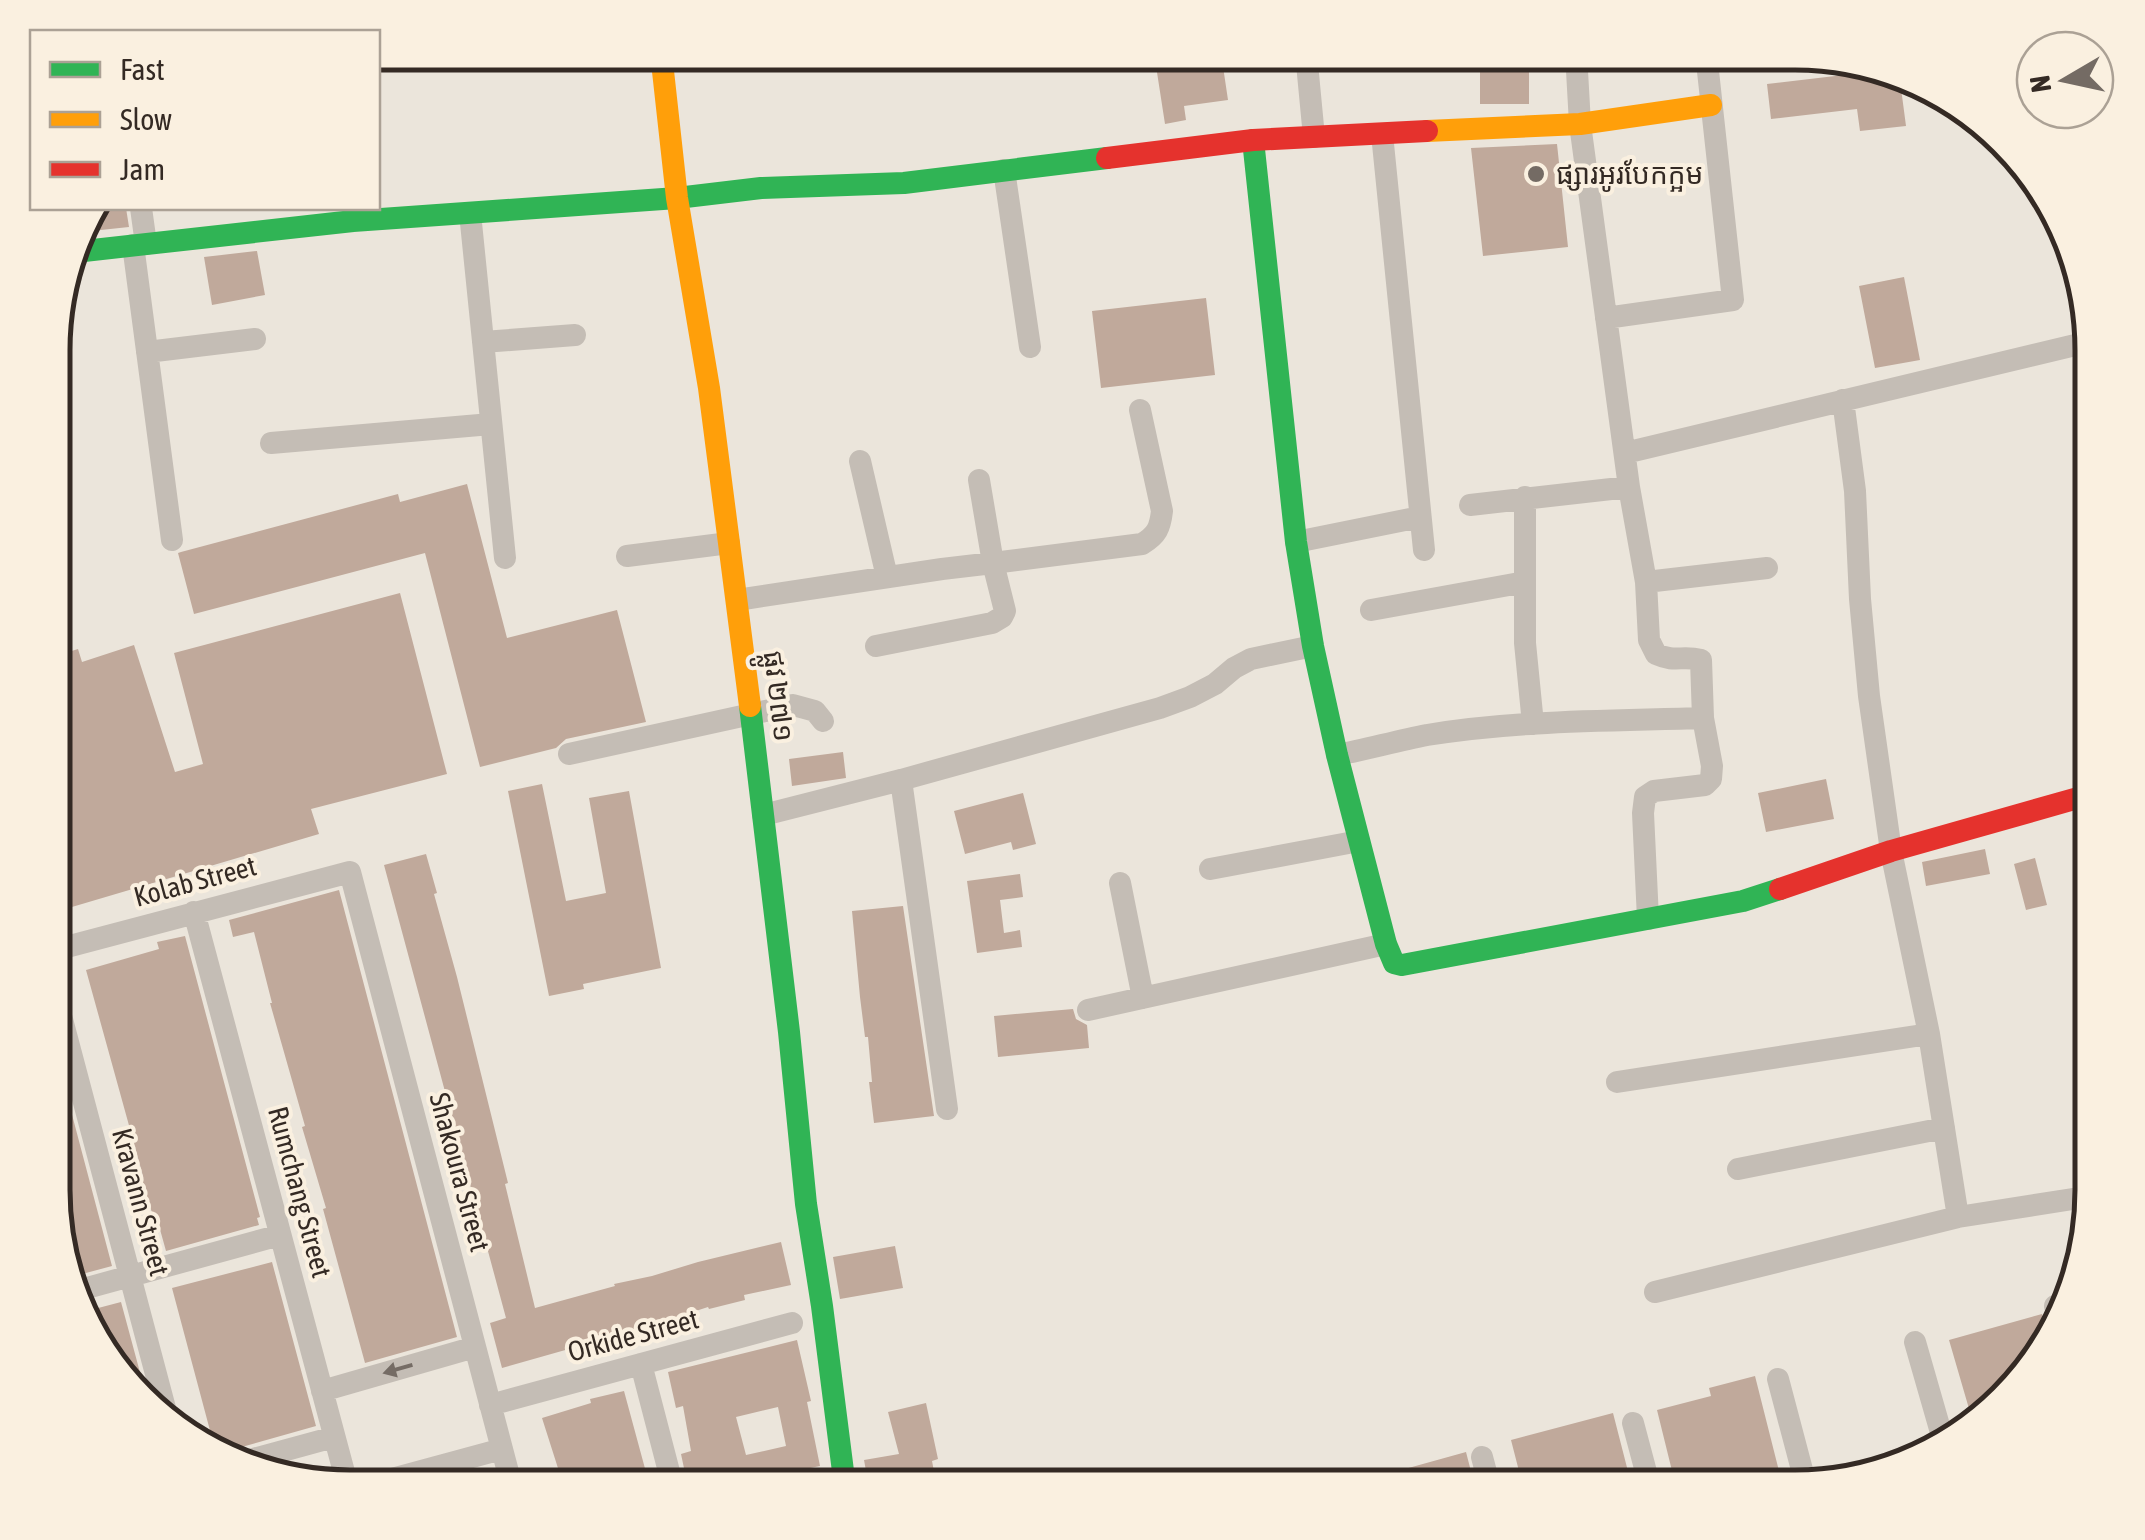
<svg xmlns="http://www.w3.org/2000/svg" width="2145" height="1540" viewBox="0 0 2145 1540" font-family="'Asap Condensed','Noto Sans Khmer',sans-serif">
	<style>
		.building { fill: #c0a99b; fill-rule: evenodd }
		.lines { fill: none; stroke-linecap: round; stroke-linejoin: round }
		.street { stroke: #c4bdb5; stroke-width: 22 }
		.fast { stroke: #30b455; stroke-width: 22 }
		.slow { stroke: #ff9f0a; stroke-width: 22 }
		.jam { stroke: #e5322d; stroke-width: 22 }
		.oneway { fill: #756c65 }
		.poi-dot { fill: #746b64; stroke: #faf0e0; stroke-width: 4 }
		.labels { text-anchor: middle; stroke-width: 8; stroke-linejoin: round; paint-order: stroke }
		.poi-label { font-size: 28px; fill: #342a24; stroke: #faf0e0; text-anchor: start }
		.street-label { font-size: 28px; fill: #342a24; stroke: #faf0e0 }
		.rim { fill: none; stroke: #342a24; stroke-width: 5 }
	</style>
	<rect width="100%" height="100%" fill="#ebe5db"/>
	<path class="building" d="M1154,53H1221L1228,100L1184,106L1186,120L1165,124Z
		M1480,53H1529V104H1480Z
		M1851,62L1899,73L1906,126L1860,131L1857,109L1771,119L1767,84L1852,74Z
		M1557,144L1568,247L1483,256L1471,148Z
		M90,208H126L129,227L82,232Z
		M257,251L265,295L212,305L204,257Z
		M1904,277L1920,360L1875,368L1859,286Z
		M1206,298L1215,375L1101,388L1092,311Z
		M467,484L507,638L617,610L646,722L566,739L556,748L480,767L425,553L194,614L178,553L181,552L398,494L400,502Z
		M400,593L447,774L311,809L319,834L55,912V753L65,751L55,722V672L63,669L59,655L78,649L82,662L134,645L175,772L203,764L174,653Z
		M843,752L846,778L792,786L789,759Z
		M1826,779L1834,819L1766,832L1758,793Z
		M542,784L566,901L606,893L589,798L629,791L661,968L583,984L584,989L549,996L508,791Z
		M1023,793L1036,844L1013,850L1011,842L965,854L954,811Z
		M1985,849L1990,874L1926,886L1922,862Z
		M426,854L437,893L434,894L457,977L508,1183L505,1184L535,1308L615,1286L614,1284L652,1276L698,1262L781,1242L791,1285L744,1295L745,1300L709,1309L708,1307L662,1322L582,1342L583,1345L502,1368L490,1323L506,1318L384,865Z
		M2035,858L2047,905L2026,910L2014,864Z
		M1020,874L1023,897L1000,900L1004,933L1020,930L1022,947L977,953L967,881Z
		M339,890L457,1337L365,1363L323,1209L326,1208L302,1127L305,1126L270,1003H272L254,932L233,937L229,920Z
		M903,906L934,1116L874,1123L869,1082H872L868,1037H865L860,997L852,911Z
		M185,936L260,1217L257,1218L259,1225L166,1251L156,1215L153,1216L141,1177L143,1176L86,970L159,949L157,942Z
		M1073,1009L1076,1019L1087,1025L1089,1048L998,1057L994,1016Z
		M61,1073L112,1266L71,1277L55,1228V1074Z
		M895,1246L903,1288L840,1299L833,1257Z
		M272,1262L316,1426L231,1450L221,1456L216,1453L172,1288Z
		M121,1302L148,1402L92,1338L83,1312Z
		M2042,1314L2045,1324L2052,1332L2031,1372L1972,1419L1949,1340Z
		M797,1340L811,1401L807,1402L820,1466L753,1480L754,1487H688L681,1454L691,1451L683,1406L676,1408L668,1372ZM778,1407L786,1446L746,1455L736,1417Z
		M1755,1376L1783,1487H1676L1657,1410L1711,1396L1709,1388Z
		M624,1391L650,1487H564L542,1418L591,1403L590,1399Z
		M926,1403L938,1459L932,1461L937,1487H869L864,1460L899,1454L888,1412Z
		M1613,1413L1632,1487H1528L1524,1474L1520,1475L1511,1440Z
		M1466,1452L1475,1487H1358V1482Z
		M328,1469L332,1487L292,1478Z"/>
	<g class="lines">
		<path class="street" d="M1306,53L1314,137
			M1576,53L1580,124L1629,487L1646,582L1649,640L1656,654C1676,663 1681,655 1701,660L1703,718L1712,766L1711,779L1705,785L1654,791L1645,797L1643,813L1648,919
			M378,57L389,53
			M1382,134L1424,550
			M1004,170L1030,347
			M141,208L146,244
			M470,213L505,558
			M133,245L172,540
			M1606,318L1733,300L1706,53
			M483,342L575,335
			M147,352L255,339
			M1843,400L1855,491L1860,599L1869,696L1891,851L1929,1034L1958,1217
			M271,443L491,424
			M1625,453L2092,341
			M860,461L887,577
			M1525,497V643L1533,724
			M1470,505L1629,487
			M1296,542L1420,517
			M627,556L729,543
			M1646,582L1767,568
			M737,600L942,569L993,563L979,480
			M1371,610L1525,582
			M876,646L992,623L1002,617L1005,611L993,563L1142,544C1157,535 1160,528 1162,511L1140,410
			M569,754L793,705L815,711L823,721
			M1337,755C1367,749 1397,741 1427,735C1518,720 1612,721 1703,718
			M901,780L947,1109
			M763,815L901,780L1160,708L1190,697L1215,684L1234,668L1251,659L1313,646
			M1210,869L1359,841
			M1120,883L1143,998
			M194,912L348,1487
			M55,950L350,872L512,1487
			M55,993L170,1427
			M1088,1010L1386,944
			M1617,1082L1929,1034
			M1738,1169L1944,1128
			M76,1291L280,1235
			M1655,1292L1958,1217L2092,1196
			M2055,1306L2059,1319
			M1915,1342L1944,1443
			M641,1364L673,1487
			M1778,1379L1806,1485
			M322,1391L475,1347
			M490,1405L792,1323
			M1633,1423L1650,1487
			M1482,1457L1490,1487
			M235,1464L334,1437
			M362,1487L502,1449"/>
		<path class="fast" d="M1253,140L1296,542L1313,646L1337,755L1386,944L1394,963L1402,965L1743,901L1780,889
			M75,252L353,221L677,198L761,188L904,183L1107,158
			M750,706L789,1032L806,1204L822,1306L845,1487"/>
		<path class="slow" d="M661,53L677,198L709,388L750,706
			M1427,131L1580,124L1711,105"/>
		<path class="jam" d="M1107,158L1253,140L1427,131
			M1780,889L1891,851L2092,794"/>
	</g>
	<defs><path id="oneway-solid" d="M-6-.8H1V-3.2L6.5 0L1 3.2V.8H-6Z" transform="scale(2.5)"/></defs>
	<use class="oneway" href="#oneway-solid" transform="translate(398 1369) rotate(164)"/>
	<circle class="poi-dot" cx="1536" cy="174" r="10"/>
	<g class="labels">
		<g class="poi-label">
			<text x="1556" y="184">ផ្សារអូរបែកក្អម</text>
		</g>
		<g class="street-label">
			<text transform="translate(779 696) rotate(83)" y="10">ផ្លូវ ២៧១</text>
			<text transform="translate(195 881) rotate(-15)" y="10">Kolab Street</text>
			<text transform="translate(460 1172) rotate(75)" y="10">Shakoura Street</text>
			<text transform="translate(300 1192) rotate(75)" y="10">Rumchang Street</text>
			<text transform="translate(141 1202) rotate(75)" y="10">Kravann Street</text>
			<text transform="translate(633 1335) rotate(-15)" y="10">Orkide Street</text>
		</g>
	</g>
	<path d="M0 0H2145V1540H0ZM350 70H1795A280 280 0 0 1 2075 350V1190A280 280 0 0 1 1795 1470H350A280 280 0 0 1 70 1190V350A280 280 0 0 1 350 70Z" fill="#faf0e0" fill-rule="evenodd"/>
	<path class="rim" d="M350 70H1795A280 280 0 0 1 2075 350V1190A280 280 0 0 1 1795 1470H350A280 280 0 0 1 70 1190V350A280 280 0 0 1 350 70Z"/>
	<rect x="30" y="30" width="350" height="180" fill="#faf0e0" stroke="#aba195" stroke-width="2.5"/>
	<rect x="50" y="62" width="50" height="15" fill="#30b455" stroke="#aba195" stroke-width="2.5"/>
	<text x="120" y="80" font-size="30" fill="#342a24">Fast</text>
	<rect x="50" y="112" width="50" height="15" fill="#ff9f0a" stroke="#aba195" stroke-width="2.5"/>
	<text x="120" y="130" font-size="30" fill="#342a24">Slow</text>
	<rect x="50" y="162" width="50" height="15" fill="#e5322d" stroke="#aba195" stroke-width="2.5"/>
	<text x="120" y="180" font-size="30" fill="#342a24">Jam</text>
	<g transform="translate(2065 80) rotate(261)"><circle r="48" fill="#faf0e0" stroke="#aba195" stroke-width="2.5"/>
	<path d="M0-8L18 38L0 25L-18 38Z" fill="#746b64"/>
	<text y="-15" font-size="28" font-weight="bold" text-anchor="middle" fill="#342a24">N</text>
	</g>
</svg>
